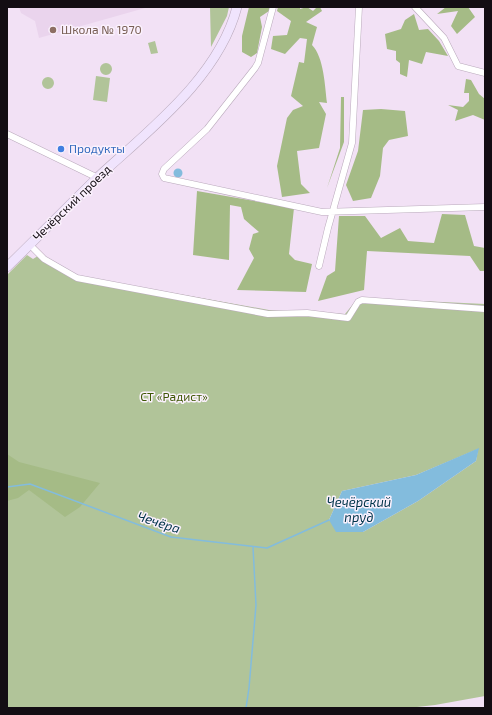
<svg xmlns="http://www.w3.org/2000/svg" width="492" height="715" viewBox="0 0 492 715" font-family="'Exo 2',sans-serif">
	<style>
		.built { fill: #ead4ed }
		.green { fill: #b1c499; fill-rule: evenodd }
		.forest { fill: #a5bb86 }
		.water { fill: #83bcdd }
		.lines { fill: none; stroke-linecap: round; stroke-linejoin: round }
		.stream { stroke: #83bcdd; stroke-width: 1.5 }
		.street-casing { stroke: #baaabc; stroke-width: 7 }
		.secondary-casing { stroke: #baaabc; stroke-width: 10 }
		.street { stroke: #fff; stroke-width: 6 }
		.secondary { stroke: #f0e4fd; stroke-width: 9 }
		.education-dot { fill: #8d6e63; stroke: #fbf1fd; stroke-width: 1.5 }
		.shop-dot { fill: #3f7fe0; stroke: #fbf1fd; stroke-width: 1.5 }
		.labels { text-anchor: middle; stroke-width: 3; stroke-linejoin: round; paint-order: stroke }
		.education-label { font-size: 12px; fill: #785e54; stroke: #fbf1fd; text-anchor: start }
		.shop-label { font-size: 12px; fill: #366cbe; stroke: #fbf1fd; text-anchor: start }
		.street-label { font-size: 12px; fill: #130d13; stroke: #fbf1fd }
		.park-label { font-size: 12px; fill: #3e5704; stroke: #fbf1fd }
		.water-label { font-size: 13px; font-style: italic; fill: #01344a; stroke: #fbf1fd }
	</style>
	<rect width="100%" height="100%" fill="#f2e1f5"/>
	<path class="built" d="M19,7H145V8L39,38L35,21L21,13Z"/>
	<path class="green" d="M210,7H229L227,16L211,47Z
		M155,41L158,53L151,54L148,43Z
		M100 69a6 6 0 1 1 12 0a6 6 0 1 1-12 0Z
		M96,76L110,78L107,102L93,100Z
		M42 83a6 6 0 1 1 12 0a6 6 0 1 1-12 0Z
		M41,254L78,276L269,310L345,314L358,298L485,304V696L435,705L408,708H7V275L27,255L33,259ZM478,449L476,461L418,501L363,532L329,520L342,491L416,475Z"/>
	<path class="forest" d="M249,7H270L269,11L260,17L262,27L257,53L251,57L242,52V36Z
		M278,7H300V9L307,7L313,11L317,7H320L322,11L306,22L317,27L312,45C324,57 325,87 327,103L319,102L326,114L319,148L297,151L301,184L310,193L282,197L277,166L287,118L293,110L303,106L291,96L299,62L304,63L307,39L300,38L285,54L271,49L273,36L287,35L291,21L277,11Z
		M446,7H468L475,17L457,34L451,26L458,11L437,14Z
		M414,14L419,30L428,29L439,41L448,56L426,52L422,64L409,60L407,77L400,74V63L396,60V51L387,49L385,34L401,29L405,20Z
		M466,79L471,80L479,94L485,99V120L473,115L455,121L458,110L448,105L463,107L469,101V93H464Z
		M341,97H344V142L327,188L340,148Z
		M381,109L405,111L408,136L389,140L383,148L380,176L371,198L353,201L346,185L358,151L363,110Z
		M197,191L294,208L289,254L295,260L312,264L306,292L237,290L254,258L249,249L253,234L259,232L244,219L241,207L230,205L229,260L193,255Z
		M442,214L465,215L474,246L485,248V271H480L470,256L367,251L364,290L318,301L327,276L335,271L339,216H365L381,238L400,228L408,241L434,243Z
		M7,454L19,462L100,483L80,507L65,517L29,490L18,498L7,501Z"/>
	<path class="water" d="M173.5 173a4.5 4.5 0 1 1 9 0a4.5 4.5 0 1 1-9 0Z
		M479,448L476,461L418,501L363,532H336L329,520L342,491L416,475Z"/>
	<g class="lines">
		<path class="stream" d="M7,487L30,484L171,537L267,548L329,520
			M246,708L249,688L256,605L253,547"/>
		<defs>
			<path id="street" d="M273,7L258,63L255,68L207,129L164,169L162,174L164,178L322,212L485,207
				M415,7L444,38L458,66L485,73
				M7,134L98,178
				M30,245L44,259L77,278L268,314L307,313L348,318L358,302L362,300L485,309
				M319,266L328,228L352,143L359,7"/>
			<path id="secondary" d="M7,267C38,237 67,207 98,177C149,130 219,77 237,7"/>
		</defs>
		<use href="#street" class="street-casing"/>
		<use href="#secondary" class="secondary-casing"/>
		<use href="#street" class="street"/>
		<use href="#secondary" class="secondary"/>
	</g>
	<circle class="education-dot" cx="53" cy="30" r="4"/>
	<circle class="shop-dot" cx="61" cy="149" r="4"/>
	<g class="labels">
		<g class="education-label">
			<text x="61" y="34">Школа № 1970</text>
		</g>
		<g class="shop-label">
			<text x="69" y="153">Продукты</text>
		</g>
		<g class="street-label">
			<text transform="translate(72 203) rotate(-44)" y="4">Чечёрский проезд</text>
		</g>
		<g class="park-label">
			<text x="174" y="401">СТ «Радист»</text>
		</g>
		<g class="water-label">
			<text x="359" y="507">Чечёрский<tspan x="359" dy="15">пруд</tspan></text>
			<text transform="translate(159 522) rotate(18)" y="5">Чечёра</text>
		</g>
	</g>
	<rect width="492" height="715" fill="none" stroke="#130d13" stroke-width="16"/>
</svg>
